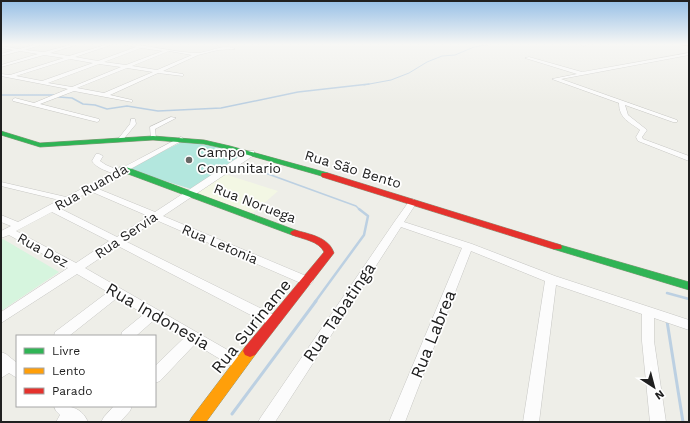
<svg xmlns="http://www.w3.org/2000/svg" width="690" height="423" viewBox="0 0 690 423" font-family="'Work Sans',sans-serif">
	<style>
		.education { fill: #f3f7e4 }
		.park { fill: #d6f5de }
		.pitch { fill: #b3e7de }
		.lines { fill: none; stroke-linecap: round; stroke-linejoin: round }
		.stream-far3 { stroke: #bcd0e2; stroke-width: 1 }
		.stream-far2 { stroke: #bcd0e2; stroke-width: 1.5 }
		.stream-far1 { stroke: #bcd0e2; stroke-width: 2.5 }
		.stream { stroke: #bcd0e2; stroke-width: 3 }
		.street-casing { stroke: #c7c7c4; stroke-width: 1 }
		.fast-casing { stroke: #909980; stroke-width: 1 }
		.slow-casing { stroke: #909980; stroke-width: 1 }
		.jam-casing { stroke: #909980; stroke-width: 1 }
		.street { fill: #fcfcfc; fill-rule: evenodd }
		.fast { fill: #30b455; fill-rule: evenodd }
		.slow { fill: #ff9f0a; fill-rule: evenodd }
		.jam { fill: #e5322d; fill-rule: evenodd }
		.poi-dot { fill: #686866; stroke: #fff; stroke-width: 1.5 }
		.labels { text-anchor: middle; stroke-width: 3.5; stroke-linejoin: round; paint-order: stroke }
		.poi-label { font-size: 14px; fill: #202020; stroke: #fff; text-anchor: start }
		.street-label { font-size: 14px; fill: #202020; stroke: #fff }
		.near-street-label { font-size: 17px; fill: #202020; stroke: #fff }
	</style>
	<rect width="100%" height="100%" fill="#eeeee8"/>
	<path class="education" d="M224,174L278,191L253,213L195,193Z"/>
	<path class="park" d="M3,239L59,272L1,311V240Z"/>
	<path class="pitch" d="M184,141L246,152L191,189L126,169Z"/>
	<g class="lines">
		<path class="stream-far3" d="M217,45L220,44
			M364,85L391,80L409,73L427,62L442,56L455,55L474,47L492,44"/>
		<path class="stream-far2" d="M1,95H54
			M59,97L72,98L83,104L95,105L107,109L127,106L158,111L221,108L298,92L369,84
			M246,166L356,206L360,210"/>
		<path class="stream-far1" d="M667,293L689,299
			M315,302L364,235L368,216L359,209"/>
		<path class="stream" d="M667,321L683,422
			M232,414L316,301"/>
		<defs>
			<path id="street" d="M37,44H43L25,50L44,52L73,44H79L50,53L69,56L108,44H114L75,57L98,61L136,47L120,44C146,44 171,52 196,53C209,53 223,43 235,49L218,50L198,55L163,71L183,74V76L158,73L110,95L132,100V102L74,91L40,104L99,119V121L97,122L13,101L12,100L15,98L34,103L68,89L1,76V74L10,75L64,58L44,55L1,67V65L38,54L20,51L1,56V54L14,50L1,48V46L19,49ZM141,48L163,51L126,65L104,62ZM169,51L192,55L157,70L132,66ZM70,59L93,63L42,81L16,76ZM99,64L121,67L72,87L48,83ZM127,68L153,72L104,93L77,88Z
				M582,44H590L583,46L581,45Z
				M689,53V55L561,79L677,120V122H673L625,105L628,115L647,130L642,137L643,139L689,156V161L638,141L636,137L640,130C630,122 619,119 619,103L552,79L577,74L525,58L529,57L582,72Z
				M171,117L176,118L155,129L156,138L153,140L151,139L150,127Z
				M131,119H135L136,124L122,141H118V139L130,124Z
				M181,137L183,138V140L96,188L155,212L248,151H254V155L163,216L311,278L313,281L311,284L307,285L303,284L156,220L125,241L278,317L280,321L278,325L274,326L270,325L118,246L85,268L245,360L247,364L245,368L240,370L235,368L195,344L160,381L155,383V366L184,338L154,320L136,336H121L122,332L144,314L117,298L69,336H54L55,332L108,292L77,274L1,323V312L68,268L9,235L1,238V231L11,226L1,222V215L18,222L59,200L1,186V182L66,197L112,173C104,170 97,168 92,161L96,154H99L103,156L100,161L106,165L118,170ZM90,191L148,216L117,237L59,208ZM52,212L109,241L76,263L16,231Z
				M413,199L417,202L404,222L472,244L555,276L689,320V330L654,318V341L666,422H650L642,341V314L556,285L539,422H523L545,281L471,251L405,422H389L462,248L401,227L275,422H258L261,417L395,221L410,200Z
				M1,352L6,354L17,363V378L9,373L1,378Z
				M54,406C69,406 81,406 88,422H56L60,415L56,411Z
				M114,406H132L130,411L120,422H101L104,417Z"/>
			<path id="fast" d="M1,131L40,143L153,136L204,140L230,146L328,173L329,175L325,177L227,149L204,144L153,140L40,147L1,135Z
				M120,167H126L298,231L300,233L298,235H292L120,171L119,169Z
				M557,244L689,282V290L553,249L552,247L553,245Z"/>
			<path id="slow" d="M681,44H689V46L682,45Z
				M250,345L255,347L257,351L255,355L206,422H189L192,417L245,347Z"/>
			<path id="jam" d="M322,173H328L561,245L562,247L561,249H553L322,177L321,175Z
				M295,230C309,234 329,237 334,253L255,355L250,357L245,355L243,351L245,347L324,252C319,241 302,239 292,235L290,233L292,231Z"/>
		</defs>
		<use href="#street" class="street-casing"/>
		<use href="#fast" class="fast-casing"/>
		<use href="#slow" class="slow-casing"/>
		<use href="#jam" class="jam-casing"/>
		<use href="#street" class="street"/>
		<use href="#fast" class="fast"/>
		<use href="#slow" class="slow"/>
		<use href="#jam" class="jam"/>
	</g>
	<linearGradient id="sky" x2="0" y2="1"><stop stop-color="#96bfe6"/><stop offset="0.43" stop-color="#f7f7f5"/><stop offset="1" stop-color="#f7f7f5" stop-opacity="0"/></linearGradient>
	<rect width="690" height="103" fill="url(#sky)"/>
	<circle class="poi-dot" cx="189" cy="160" r="4"/>
	<g class="labels">
		<g class="poi-label">
			<text x="197" y="157">Campo<tspan x="197" dy="16">Comunitario</tspan></text>
		</g>
		<g class="street-label">
			<text transform="translate(353 169) rotate(17)" y="5">Rua São Bento</text>
			<text transform="translate(91 187) rotate(-29)" y="5">Rua Ruanda</text>
			<text transform="translate(255 203) rotate(21)" y="5">Rua Noruega</text>
			<text transform="translate(126 235) rotate(-34)" y="5">Rua Servia</text>
			<text transform="translate(220 244) rotate(23)" y="5">Rua Letonia</text>
			<text transform="translate(43 250) rotate(29)" y="5">Rua Dez</text>
		</g>
		<g class="near-street-label">
			<text transform="translate(339 312) rotate(-56)" y="6">Rua Tabatinga</text>
			<text transform="translate(158 316) rotate(30)" y="6">Rua Indonesia</text>
			<text transform="translate(251 326) rotate(-51)" y="6">Rua Suriname</text>
			<text transform="translate(433 334) rotate(-68)" y="6">Rua Labrea</text>
		</g>
	</g>
	<rect width="690" height="423" fill="none" stroke="#202020" stroke-width="4"/>
	<rect x="16" y="335" width="140" height="72" fill="#ffffff" stroke="#a6a6a6"/>
	<rect x="24" y="348" width="20" height="6" fill="#30b455" stroke="#a6a6a6"/>
	<text x="52" y="355" font-size="12" fill="#202020">Livre</text>
	<rect x="24" y="368" width="20" height="6" fill="#ff9f0a" stroke="#a6a6a6"/>
	<text x="52" y="375" font-size="12" fill="#202020">Lento</text>
	<rect x="24" y="388" width="20" height="6" fill="#e5322d" stroke="#a6a6a6"/>
	<text x="52" y="395" font-size="12" fill="#202020">Parado</text>
	<g transform="translate(654 387) rotate(144)" stroke="#ffffff" stroke-width="3" paint-order="stroke">
	<path d="M0-3L7 15L0 10L-7 15Z" fill="#202020"/>
	<text y="-6" font-size="11" font-weight="bold" text-anchor="middle" fill="#202020">N</text>
	</g>
</svg>
